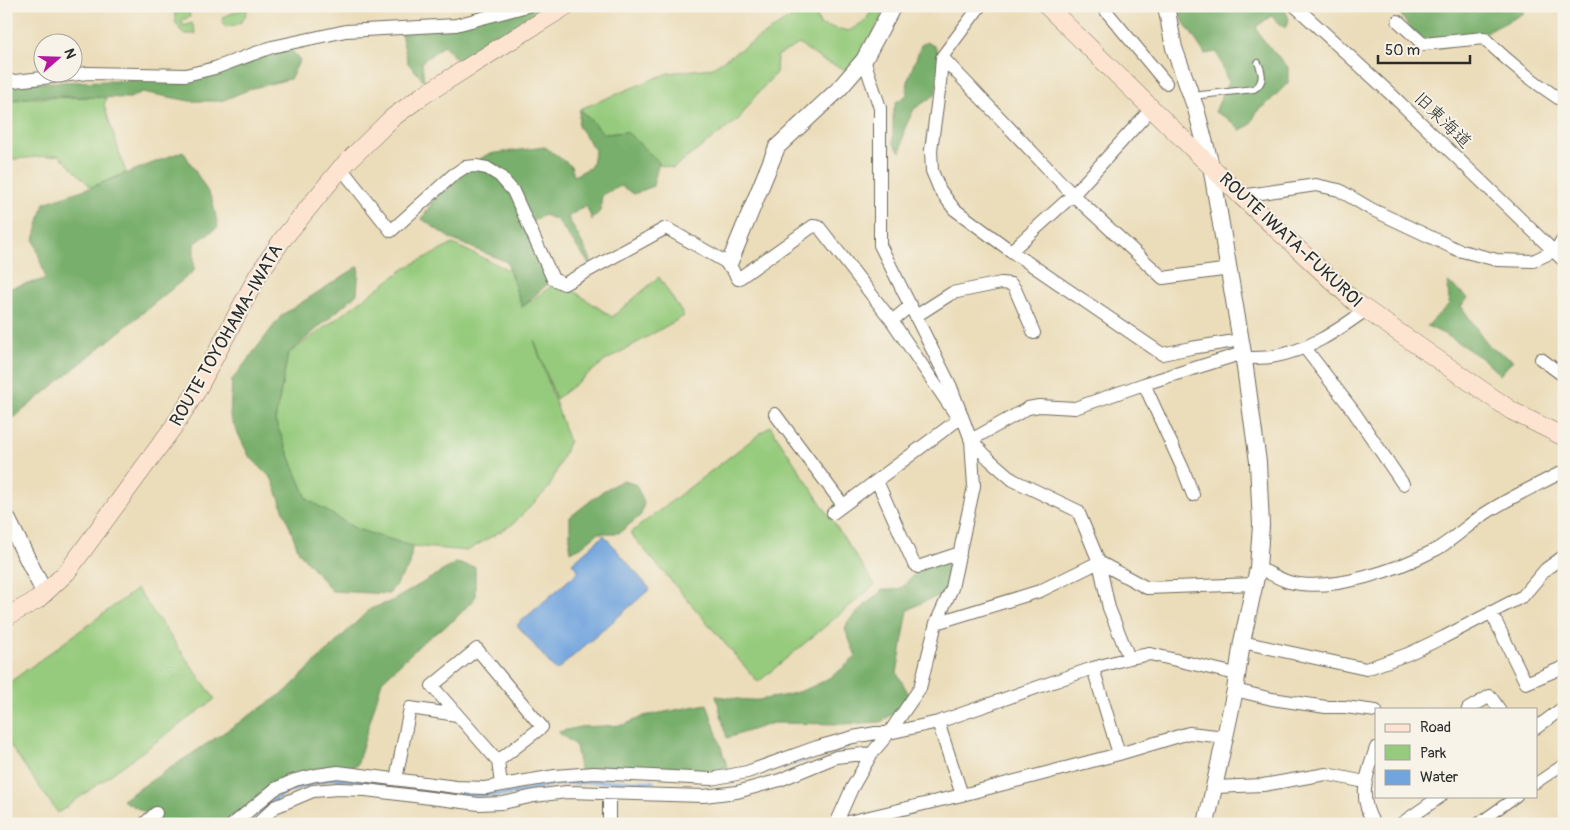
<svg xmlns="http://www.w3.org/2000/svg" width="1570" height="830" viewBox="0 0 1570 830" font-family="Pangolin,'Klee One',sans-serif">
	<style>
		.green { fill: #96cb7d; stroke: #607b54 }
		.forest { fill: #78af6c; stroke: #526d4c }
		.water { fill: #72a5de; stroke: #4e6884 }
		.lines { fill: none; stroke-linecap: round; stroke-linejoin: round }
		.stream { stroke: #72a5de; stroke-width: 4 }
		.service-casing { stroke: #6e695d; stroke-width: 8 }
		.pedestrian-casing { stroke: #6e695d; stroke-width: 12 }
		.minor-casing { stroke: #6e695d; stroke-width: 14 }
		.tertiary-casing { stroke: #6e695d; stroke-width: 18 }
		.secondary-casing { stroke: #6e695d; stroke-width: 19 }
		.service { stroke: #fff; stroke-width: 6 }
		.pedestrian { stroke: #fff; stroke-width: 10 }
		.minor { stroke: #fff; stroke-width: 12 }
		.tertiary { stroke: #fff; stroke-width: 16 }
		.secondary { stroke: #fde4d0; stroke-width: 18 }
		.labels { text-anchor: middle; stroke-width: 4; stroke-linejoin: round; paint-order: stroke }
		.street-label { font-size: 18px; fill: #2b2b2b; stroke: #f7f3e8 }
	</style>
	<rect width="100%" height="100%" fill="#f7f3e8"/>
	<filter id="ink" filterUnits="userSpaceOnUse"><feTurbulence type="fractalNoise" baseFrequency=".02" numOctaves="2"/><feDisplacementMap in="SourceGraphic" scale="10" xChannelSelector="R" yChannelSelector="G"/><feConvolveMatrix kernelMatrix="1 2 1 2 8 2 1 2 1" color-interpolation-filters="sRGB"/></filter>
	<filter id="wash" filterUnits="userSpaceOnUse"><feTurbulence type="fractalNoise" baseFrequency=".0096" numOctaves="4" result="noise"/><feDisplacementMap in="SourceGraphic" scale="20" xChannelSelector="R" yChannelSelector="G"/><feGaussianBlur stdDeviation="1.12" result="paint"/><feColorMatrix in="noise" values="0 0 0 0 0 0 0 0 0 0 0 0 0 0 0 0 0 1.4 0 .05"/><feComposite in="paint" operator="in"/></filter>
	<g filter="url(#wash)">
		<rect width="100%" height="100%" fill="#ebddba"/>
		<path class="green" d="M180,6H188L190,17L182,20L183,26L192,23L196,34H183L176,23L174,9Z
			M242,6H248C244,23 242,24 225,27L222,17L241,10Z
			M809,6H813L820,25L849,31L866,20L874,6H887L853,73L822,60L799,44L777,56L776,73L757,94L738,120L673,168L655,164L627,132L604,134L580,109L668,73L711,68Z
			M107,97L104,105L126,173L91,187L59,155L6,160V102L26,98Z
			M453,244L509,270L522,307L559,281L612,317L659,277L684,316L605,361L556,399L534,340L569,442L549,488L513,524L467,551L412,546L356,529L307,499L275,421L288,354L407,267Z
			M770,426L875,585L758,682L630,533Z
			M137,589L215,699L58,813L6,740V685Z"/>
		<path class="forest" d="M517,6H567L461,65L444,45L422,62L424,81L408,63L401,34Z
			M1181,6H1280L1285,10L1289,19L1285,28L1271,16L1256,27L1262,39L1288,67V83L1268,103L1258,110L1250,125L1240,130L1227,118L1215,112L1228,82L1217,52L1205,54L1181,18Z
			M1403,6H1518L1524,13L1472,40L1438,48L1412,32L1401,15Z
			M927,42L934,46L942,57L935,95L914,109L904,130L901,153L893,143V113L896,102L907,95C906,76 916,62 921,45Z
			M286,44L300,60L290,79L253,88L221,101H190L142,92L130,98L37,96L6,101V83L166,80Z
			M580,109L604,134L627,132L659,162L653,186L634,194L621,186L602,195L600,211L592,220L586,205L568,217L590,258L593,269L557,220L544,215L531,222L553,279L522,307L507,262L451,239L422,219L444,182L488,154L545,147L571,166L574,176L591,167L595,150L578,126Z
			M183,151L212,199L218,227L194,244V271L6,424V289L46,279L34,240L44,203L100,184Z
			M359,266L357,294L288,354L275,421L307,499L356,529L412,546L410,565L389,594L332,591L299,552L272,479L249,456L230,417L232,380L282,315Z
			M1448,282L1468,298L1461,306L1488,345L1513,360L1500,375L1483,359L1448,336L1427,326L1449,304Z
			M623,480L636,485L644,502L641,515L619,533H598L581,547L570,552V517L603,491Z
			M960,553L950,592L925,601L908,610L897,673L912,700L881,722L843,724L773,723L727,738L716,696C728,697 739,700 751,700C757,701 764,699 770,698C803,694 833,680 856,656L845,629L848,621L882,590C912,591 901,581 919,571C932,564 947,559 960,553Z
			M456,563L475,567V598L454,620L424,641L382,681L357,765L271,792L220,824H167L122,800L285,692L370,609L392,601Z
			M707,704L730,775L689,778L648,769L615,767L594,773L581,774L576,746L558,732L580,727L624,725L644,716Z"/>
		<path class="water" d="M604,535L650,589L556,671L517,625L579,571L572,563Z"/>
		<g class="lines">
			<path class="stream" d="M783,766L857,742
				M459,793L474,795L507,794L553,784L603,781L653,782
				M245,824L271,801L288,791L313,783L333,778L407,787"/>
		</g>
	</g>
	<g filter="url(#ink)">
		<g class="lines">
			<defs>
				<path id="service" d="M1192,96L1254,89C1264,83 1263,73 1258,63"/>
				<path id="pedestrian" d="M1536,783L1564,764
					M1477,824L1517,796"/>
				<path id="minor" d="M980,6L942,57L940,83L931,150L932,171L940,190L954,209L1011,251L1162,354L1191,348L1241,340
					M1102,6L1166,83
					M1295,6L1393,96L1564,261
					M1398,21L1423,44L1484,38C1509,63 1535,83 1564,102
					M942,57L1073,195L1163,278L1230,269
					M6,82L88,73L186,75L215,68L272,47L346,31L456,25L527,6
					M341,168L391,231L453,175L465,167L476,166L487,168L500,176L513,191L553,279L564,284L666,228L729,264L738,279L813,226L819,227L892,321L911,305
					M1241,196L1316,185L1339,190L1371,209L1458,250L1497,260L1533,261L1554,251L1564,239
					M1011,251L1073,195L1152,108
					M916,316L952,293L1001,283L1011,284L1015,289L1034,333
					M892,321L956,415
					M1305,348L1354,412L1403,484
					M1244,358C1253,358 1263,358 1271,357C1308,351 1337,331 1366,310
					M1541,359L1564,376
					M1144,384L1183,469L1193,495
					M775,414L843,505
					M970,439L990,460L1013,480L1078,511L1099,562L1109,608L1129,658
					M971,440L1028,408L1039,406L1075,408L1144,384L1243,353
					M877,481L913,562L918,567L960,553
					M833,513L959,419
					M1258,568C1268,572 1279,579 1289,582C1333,593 1399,569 1437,549C1454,539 1469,524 1486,513C1510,497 1538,485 1564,471
					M1491,612L1526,683L1564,667
					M936,623L1040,591L1099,562L1147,588L1255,584
					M1242,642L1366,669L1408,654L1444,637L1523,596L1546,569L1564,556
					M1093,668L1119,754
					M1235,690L1272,699L1326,707H1345L1376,711
					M1468,709L1490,696L1499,709
					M938,722L962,795
					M1536,728L1564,707
					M498,761L432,686L477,649L542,727L498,761L501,785
					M396,779L410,708L457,715
					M1214,787L1263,785L1326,774L1365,782
					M144,824L156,813
					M233,824L275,789L295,780L316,775L338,772L456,787L485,788L555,776L594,773L711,779L747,772L817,747L853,737L876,733H889L938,722L1093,668L1129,658L1150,654L1236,674
					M257,824L275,807L313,791L338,789L366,790L479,804L503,803L534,796L567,792L704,796L737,792L780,780L836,757L872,753L889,733L920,688L936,623L952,588L974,486L971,440L951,387L880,245V108L864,60
					M609,824V794
					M836,824L852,788L872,753
					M840,824L962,795L1119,754L1189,733L1225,737
					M1374,824C1357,796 1367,775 1376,748
					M1401,824L1441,796"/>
				<path id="tertiary" d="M1166,6L1174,48L1196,109L1211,166L1243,353L1258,462L1261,525L1258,568L1242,642L1235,690L1225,737L1206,824
					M729,264L777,147L839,89L864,60L893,6
					M6,516L45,594"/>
				<path id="secondary" d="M1047,6L1241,196L1355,302L1512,411L1564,437
					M6,617L37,600L67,572L174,426L196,392L258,275L282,240L341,168L392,118L422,96L566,6"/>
			</defs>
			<use href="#service" class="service-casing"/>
			<use href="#pedestrian" class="pedestrian-casing"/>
			<use href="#minor" class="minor-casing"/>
			<use href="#tertiary" class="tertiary-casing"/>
			<use href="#secondary" class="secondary-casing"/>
			<use href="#service" class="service"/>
			<use href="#pedestrian" class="pedestrian"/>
			<use href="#minor" class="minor"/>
			<use href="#tertiary" class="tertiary"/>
			<use href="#secondary" class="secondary"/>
		</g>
	</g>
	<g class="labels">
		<g class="street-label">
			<text transform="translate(1443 120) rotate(44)" y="6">旧東海道</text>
			<text transform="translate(1291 240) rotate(43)" y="6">ROUTE IWATA-FUKUROI</text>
			<text transform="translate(226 335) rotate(-60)" y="6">ROUTE TOYOHAMA-IWATA</text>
		</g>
	</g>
	<rect width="1570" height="830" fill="none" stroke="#f7f3e8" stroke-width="25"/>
	<rect x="1375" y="708" width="162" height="90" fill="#f7f3e8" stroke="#a5a39c"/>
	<rect x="1385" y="724" width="25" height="8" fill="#fde4d0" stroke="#a5a39c"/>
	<text x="1420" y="732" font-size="15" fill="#2b2b2b">Road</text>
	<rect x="1385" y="745" width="25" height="15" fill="#96cb7d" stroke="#a5a39c"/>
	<text x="1420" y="758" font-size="15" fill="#2b2b2b">Park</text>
	<rect x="1385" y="770" width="25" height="15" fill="#72a5de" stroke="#a5a39c"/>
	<text x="1420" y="782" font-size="15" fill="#2b2b2b">Water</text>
	<g transform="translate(58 58) rotate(70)"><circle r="24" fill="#f7f3e8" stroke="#a5a39c"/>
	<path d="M0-4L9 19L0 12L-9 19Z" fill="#b5179e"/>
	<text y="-8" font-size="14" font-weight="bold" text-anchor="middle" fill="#2b2b2b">N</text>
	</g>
	<path d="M1378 55v8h92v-8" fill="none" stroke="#2b2b2b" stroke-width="2.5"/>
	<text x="1385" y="55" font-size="15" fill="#2b2b2b" stroke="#f7f3e8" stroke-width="4" paint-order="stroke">50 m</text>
</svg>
